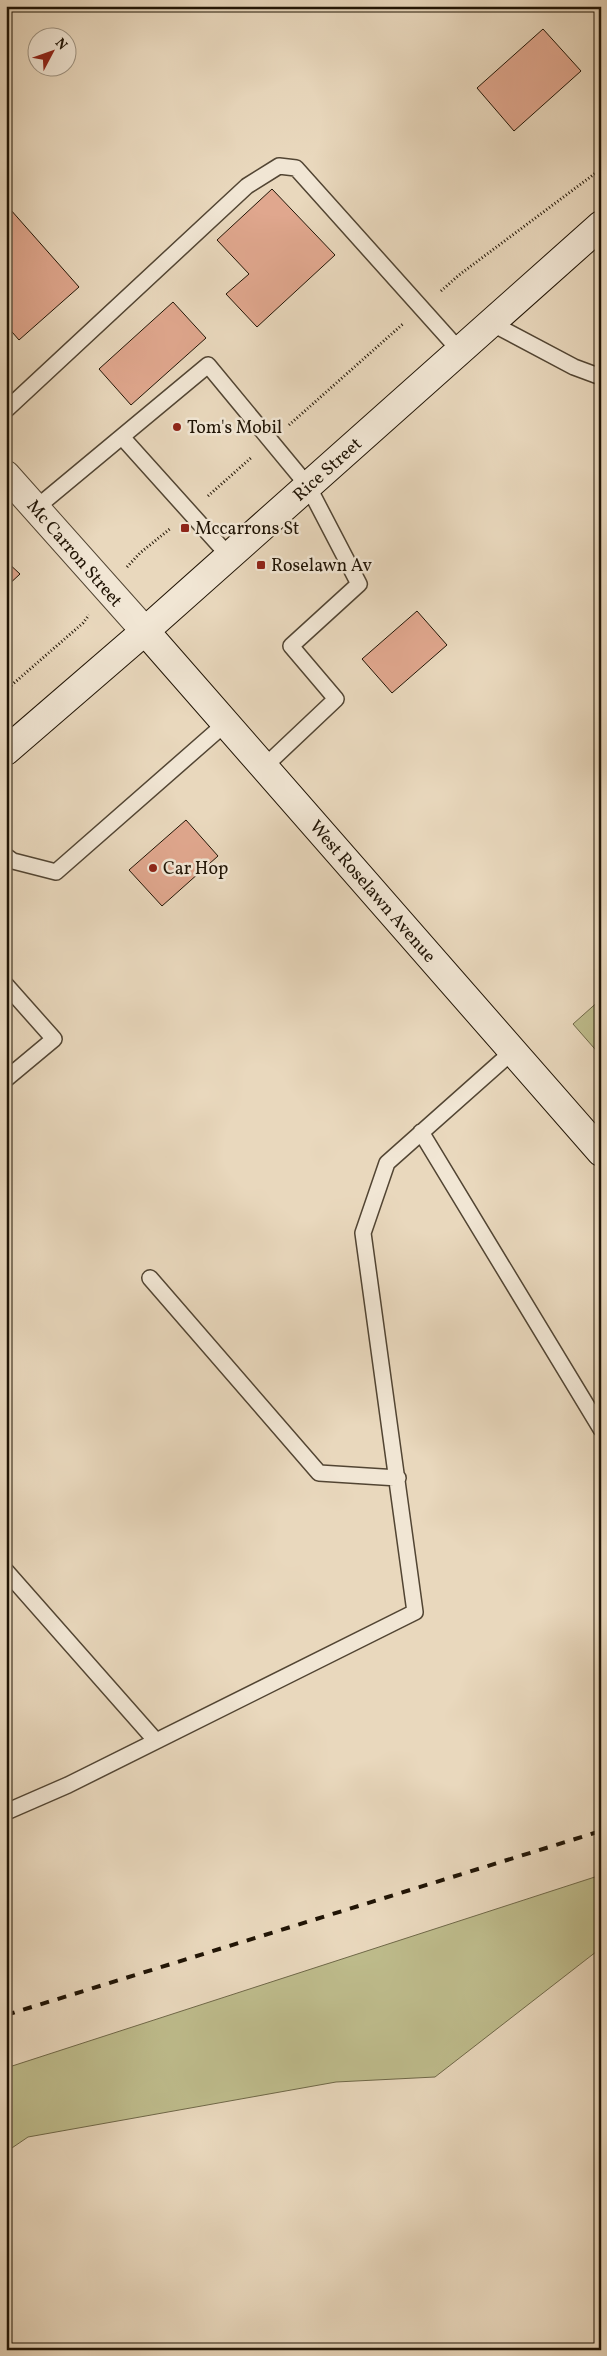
<svg xmlns="http://www.w3.org/2000/svg" width="607" height="2356" viewBox="0 0 607 2356" font-family="Vollkorn,serif">
	<style>
		.green { fill: #bebc8c; stroke: #6f6848 }
		.building { fill: #e0a78e; stroke: #201405 }
		.lines { fill: none; stroke-linecap: round; stroke-linejoin: round }
		.lane-casing { stroke: #524533; stroke-width: 18 }
		.street-casing { stroke: #524533; stroke-width: 30 }
		.secondary-casing { stroke: #201405; stroke-width: 30 }
		.path { stroke: #201405; stroke-width: 3; stroke-dasharray: 1 2.5; stroke-linecap: butt }
		.lane { stroke: #f1e6d4; stroke-width: 15 }
		.street { stroke: #f1e6d4; stroke-width: 28 }
		.secondary { stroke: #f1e6d4; stroke-width: 28 }
		.rail { stroke: #201405; stroke-width: 4; stroke-dasharray: 9 9; stroke-linecap: butt }
		.poi-dot { fill: #8f2418; stroke: #f1e6d4; stroke-width: 2 }
		.labels { text-anchor: middle; stroke-width: 5; stroke-linejoin: round; paint-order: stroke }
		.poi-label { font-size: 18px; fill: #201405; stroke: #f1e6d4; text-anchor: start }
		.street-label { font-size: 18px; fill: #201405; stroke: #f1e6d4 }
	</style>
	<rect width="100%" height="100%" fill="#e9d8bd"/>
	<filter id="stains"><feTurbulence type="fractalNoise" baseFrequency=".004" numOctaves="4"/><feColorMatrix values="0 0 0 0 .2 0 0 0 0 .09 0 0 0 0 .02 0 0 0 .5 -.17"/></filter>
	<radialGradient id="worn" r=".72"><stop offset=".6" stop-color="#630" stop-opacity="0"/><stop offset="1" stop-color="#630" stop-opacity=".3"/></radialGradient>
	<path class="green" d="M601,999V1056L573,1024Z
		M601,1875V1948L435,2077L336,2082L28,2137L6,2152V2068Z"/>
	<path class="building" d="M543,29L581,71L514,131L477,88Z
		M272,189L335,255L257,327L226,294L249,274L217,240Z
		M10,209L79,287L19,340L6,325V212Z
		M173,302L206,338L131,405L99,369Z
		M6,561L20,574L6,587Z
		M417,611L447,645L392,693L362,659Z
		M186,820L218,856L162,906L129,870Z"/>
	<g class="lines">
		<defs>
			<path id="lane" d="M491,323L574,367L601,377
				M6,410L247,186L279,166L296,168L460,351
				M122,437L229,556
				M36,508L208,365L308,486L359,584L291,646L336,699L264,767
				M6,856L13,861L56,872L226,723
				M6,985L54,1039L6,1079
				M421,1132L601,1429
				M150,1278L319,1473L398,1478
				M6,1571L156,1741
				M6,1812L68,1785L415,1612L363,1233L387,1163L513,1051"/>
			<path id="street" d="M6,475L145,631"/>
			<path id="secondary" d="M145,631L601,1152
				M6,751L145,631L601,225"/>
		</defs>
		<use href="#lane" class="lane-casing"/>
		<use href="#street" class="street-casing"/>
		<use href="#secondary" class="secondary-casing"/>
		<path class="path" d="M599,6L601,8
			M441,291L459,275L601,169
			M289,425L404,323
			M208,496L252,457
			M127,567L140,553L171,528
			M6,690L83,623L89,615"/>
		<use href="#lane" class="lane"/>
		<use href="#street" class="street"/>
		<use href="#secondary" class="secondary"/>
		<path class="rail" d="M6,2015L601,1831"/>
	</g>
	<g class="poi-dot">
		<circle cx="177" cy="427" r="5"/>
		<rect x="180" y="523" width="10" height="10" rx="2.5"/>
		<rect x="256" y="560" width="10" height="10" rx="2.5"/>
		<circle cx="153" cy="868" r="5"/>
	</g>
	<g class="labels">
		<g class="poi-label">
			<text x="187" y="433">Tom's Mobil</text>
			<text x="195" y="534">Mccarrons St</text>
			<text x="271" y="571">Roselawn Av</text>
			<text x="163" y="874">Car Hop</text>
		</g>
		<g class="street-label">
			<text transform="translate(327 469) rotate(-42)" y="6">Rice Street</text>
			<text transform="translate(75 553) rotate(49)" y="6">Mc Carron Street</text>
			<text transform="translate(373 891) rotate(49)" y="6">West Roselawn Avenue</text>
		</g>
	</g>
	<rect width="607" height="2356" fill="none" stroke="#e9d8bd" stroke-width="25"/>
	<rect x="8" y="8" width="592" height="2341" fill="none" stroke="#201405" stroke-width="2.5"/>
	<rect x="12" y="12" width="582" height="2331" fill="none" stroke="#201405"/>
	<g transform="translate(52 52) rotate(49)"><circle r="24" fill="#f1e6d4" stroke="#9d9281"/>
	<path d="M0-4L9 19L0 12L-9 19Z" fill="#8f2418"/>
	<text y="-8" font-size="14" font-weight="bold" text-anchor="middle" fill="#201405">N</text>
	</g>
	<rect width="100%" height="100%" filter="url(#stains)"/>
	<rect width="100%" height="100%" fill="url(#worn)"/>
</svg>
